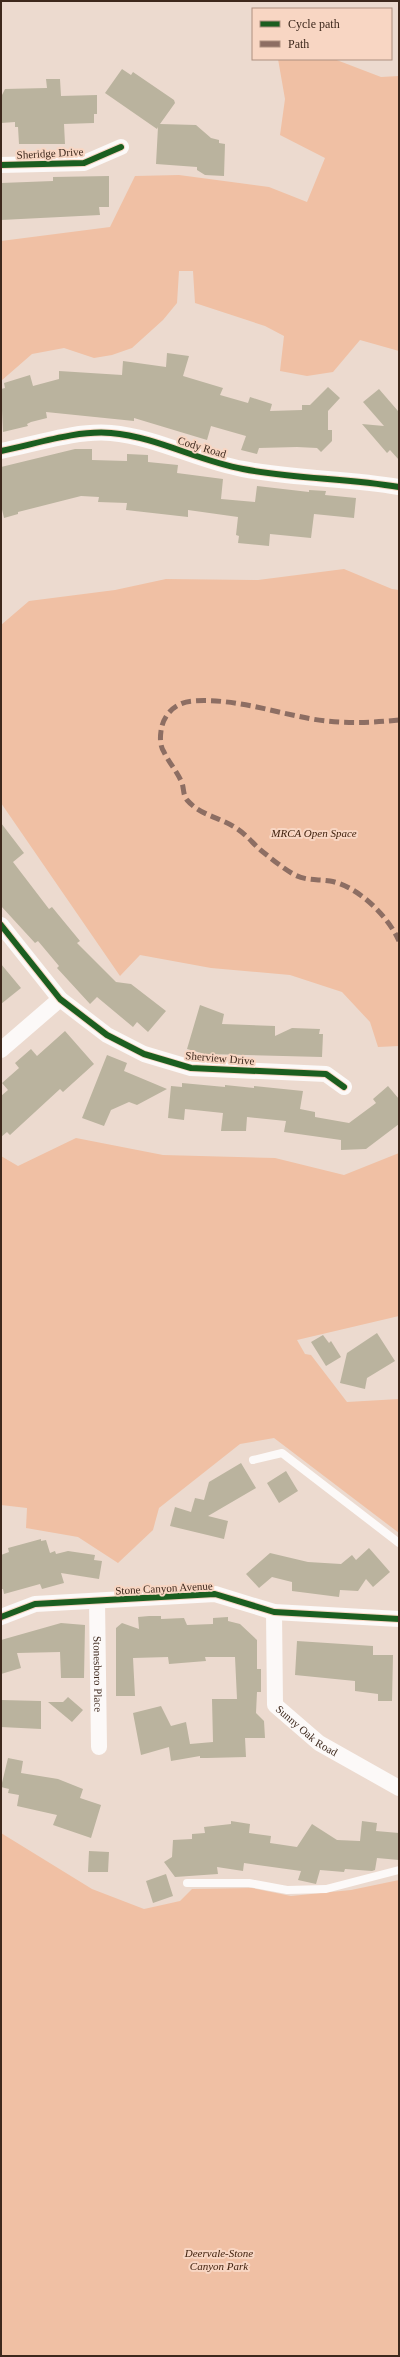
<svg xmlns="http://www.w3.org/2000/svg" width="400" height="2357" viewBox="0 0 400 2357" font-family="Georgia,serif">
	<style>
		.green { fill: #f0c0a4 }
		.building { fill: #bab39e }
		.lines { fill: none; stroke-linecap: round; stroke-linejoin: round }
		.lane { stroke: #fcf9f8; stroke-width: 8 }
		.street { stroke: #fcf9f8; stroke-width: 16 }
		.quiet { stroke: #8d6e63; stroke-width: 5; stroke-dasharray: 10 5; stroke-linecap: butt }
		.cycleway-casing { stroke: #f8d6c3; stroke-width: 8 }
		.cycleway { stroke: #1b5e20; stroke-width: 6 }
		.labels { text-anchor: middle; stroke-width: 4; stroke-linejoin: round; paint-order: stroke }
		.street-label { font-size: 11px; fill: #3d281c; stroke: #f8d6c3 }
		.park-label { font-size: 11px; font-style: italic; fill: #41220e; stroke: #f8d6c3 }
	</style>
	<rect width="100%" height="100%" fill="#ecdacf"/>
	<path class="green" d="M278,59H334L381,77L399,76V351L360,340L333,372L307,376L280,371L284,336L265,326L195,303L193,271H179L177,303L163,320L132,348L112,355L94,358L64,348L32,354L1,381V241L110,227L135,176L179,175L269,187L307,202L325,158L280,135L285,99Z
		M344,569L392,589L399,590V1046L378,1047L370,1022L342,992L290,975L211,968L140,955L120,976L1,803V625L29,601L115,590L166,579L258,580Z
		M76,1138L163,1155L275,1158L344,1175L399,1153V1316L297,1340L305,1354L311,1355L347,1402L399,1399V1533L274,1438L240,1444L159,1508L153,1530L118,1563L78,1537L26,1528L27,1508L1,1505V1156L18,1166Z
		M1,1833L92,1889L144,1909L180,1901L192,1889L252,1888L291,1896L351,1890L399,1880V2356H1Z"/>
	<path class="building" d="M122,69L131,75L133,72L174,100L175,103L160,124L196,125L211,138L219,140V143L225,144L224,176L205,175L197,170V167L156,164L158,127L157,129L105,93Z
		M46,79H60L61,96L97,95V114H94V123L64,124L65,144H19L18,127H15V122L1,123V97L5,89L47,88Z
		M109,176V207H99L100,215L1,220V183L53,181V177Z
		M167,353L189,356L183,376L223,388L220,395L248,403L250,397L272,404L270,411L302,410V405H310L328,387L340,398L328,411V430H332V441L321,452L317,448L297,447L259,448L257,454L241,450L246,436L211,426L207,440L134,418V421L46,412L47,418L31,422L27,424L28,426L3,432L1,389L5,388L4,383L30,375L33,386L59,379V371L122,375L123,361L166,367Z
		M379,389L398,411L399,460L390,450L387,453L362,424L384,426L363,402Z
		M75,449H92V460L127,461V454L148,455V462L178,465L177,473L223,479L221,499L255,502L257,486L309,492V490L326,491L325,495L356,498L354,518L314,514L311,538L270,534L269,546L238,543L239,536L236,535L238,517L188,510V517L126,510L127,503L98,502L99,497L81,496L18,512V514L4,518L1,505V467Z
		M1,823L24,853L13,862L49,909L52,907L80,941L77,943L116,982L131,984L166,1011L148,1032L137,1022L133,1027L97,997L90,1004L57,968L59,966L38,941L35,943L1,906Z
		M1,964L21,988L1,1004Z
		M200,1005L224,1014L222,1024L275,1026V1036L292,1028L320,1029L319,1034H323L322,1057L205,1054L187,1049Z
		M65,1031L94,1064L63,1092L60,1089L10,1135L7,1132L1,1137V1096L8,1090L2,1083L19,1068L15,1063L31,1049L37,1056Z
		M107,1055L127,1063L124,1071L167,1089L137,1105L129,1102L111,1110L104,1126L82,1118Z
		M182,1083L225,1087V1085L254,1088V1086L303,1091L300,1109L315,1112V1117L349,1123L376,1103L373,1099L388,1086L399,1099V1124L366,1149L341,1150V1140L284,1132L286,1121L247,1117L246,1131H221L223,1113L185,1109L184,1120L168,1118L171,1086L182,1087Z
		M377,1333L395,1361L367,1378L365,1389L340,1383L347,1353Z
		M323,1335L329,1343L331,1341L341,1357L326,1366L311,1342Z
		M241,1463L256,1488L208,1516L228,1521L224,1539L170,1526L175,1507L191,1512L195,1498L204,1500L209,1482Z
		M286,1471L298,1491L279,1503L267,1483Z
		M41,1539V1541L46,1540L50,1553L55,1551L56,1554L68,1551L95,1555L94,1560L102,1561L99,1579L61,1573L64,1583L42,1589L40,1584L4,1594L3,1589H1V1555L9,1552L8,1548Z
		M369,1548L390,1572L373,1587L366,1579L358,1591L340,1590L339,1597L292,1591V1582L272,1577L259,1588L246,1574L270,1553L308,1562L341,1564L352,1555L356,1560Z
		M149,1616H161V1619L184,1618L187,1625L213,1624V1618L228,1617V1621L240,1624L257,1640V1669H261V1692H257L256,1713L264,1721L265,1738H245L246,1757L207,1758H200V1756L171,1761L169,1747L141,1755L133,1713L161,1706L171,1726L186,1722L190,1744L213,1742L212,1699H237L235,1657H205L206,1661L169,1664L168,1657L133,1658L135,1696H116V1628L122,1623L139,1629L138,1617Z
		M61,1623L85,1625L84,1678H61L60,1652L17,1653L21,1668L1,1674V1640Z
		M297,1641L373,1646V1655H393L392,1701H378V1694L355,1691V1681L295,1675Z
		M68,1697L83,1710L72,1722L48,1702H63Z
		M1,1700L41,1701V1729L1,1727Z
		M8,1758L23,1761L21,1773L58,1779L83,1789L80,1798L101,1805L91,1838L53,1825L57,1815L17,1806L19,1795L8,1793L9,1789L1,1787Z
		M231,1821L250,1824L249,1833L271,1836L270,1843L297,1847L312,1824L337,1840L360,1841L362,1821L377,1823L376,1831L399,1833V1860L377,1858L375,1870L372,1871L345,1869L344,1872L320,1870L316,1884L298,1880L301,1871L244,1863L243,1871L217,1867L218,1874L175,1877L164,1862L172,1857L173,1840L192,1839V1834L205,1833L204,1827L231,1824Z
		M89,1851L109,1852L108,1872H88Z
		M166,1874L173,1896L153,1903L146,1881Z"/>
	<g class="lines">
		<path class="lane" d="M253,1460L282,1453L399,1543
			M187,1883H249L287,1890L326,1889L399,1870"/>
		<g class="street">
			<path d="M1,165L84,163L121,147"/>
			<path d="M1,451C36,444 76,430 111,433C157,437 198,461 243,469C294,479 347,478 399,487"/>
			<path d="M1,925L60,999L107,1035L144,1054L191,1068L326,1074L344,1087"/>
			<path d="M1,1050L60,999"/>
			<path id="s1" d="M97,1601L99,1747"/>
			<path id="s2" d="M274,1612L275,1705L319,1743L399,1788"/>
			<path d="M1,1617L35,1604L215,1594L274,1612L399,1619"/>
		</g>
		<path class="quiet" d="M399,720C369,723 342,724 312,719C273,712 233,698 193,701C175,702 163,715 161,731C160,738 160,746 164,752C169,763 177,771 182,783C184,789 183,795 187,800C201,816 220,817 236,828C247,835 254,845 263,852C273,860 284,869 295,875C307,881 318,879 330,881C358,886 388,916 399,941"/>
		<defs>
			<path id="cycleway" d="M1,165L84,163L121,147
				M1,451C36,444 76,430 111,433C157,437 198,461 243,469C294,479 347,478 399,487
				M1,925L60,999L107,1035L144,1054L191,1068L326,1074L344,1087
				M1,1617L35,1604L215,1594L274,1612L399,1619"/>
		</defs>
		<use href="#cycleway" class="cycleway-casing"/>
		<use href="#cycleway" class="cycleway"/>
	</g>
	<g class="labels">
		<g class="street-label">
			<text transform="translate(50 153) rotate(-3)" y="4">Sheridge Drive</text>
			<text transform="translate(202 447) rotate(17)" y="4">Cody Road</text>
			<text transform="translate(220 1058) rotate(5)" y="4">Sherview Drive</text>
			<text transform="translate(164 1588) rotate(-3)" y="4">Stone Canyon Avenue</text>
			<text dy="4" stroke="none"><textPath href="#s1" startOffset="73">Stonesboro Place</textPath></text>
			<text dy="4" stroke="none"><textPath href="#s2" startOffset="134">Sunny Oak Road</textPath></text>
		</g>
		<g class="park-label">
			<text x="314" y="837">MRCA Open Space</text>
			<text x="219" y="2257">Deervale-Stone<tspan x="219" dy="13">Canyon Park</tspan></text>
		</g>
	</g>
	<rect width="400" height="2357" fill="none" stroke="#3d281c" stroke-width="4"/>
	<rect x="252" y="8" width="140" height="52" fill="#f8d6c3" stroke="#ad9080"/>
	<rect x="260" y="21" width="20" height="6" fill="#1b5e20" stroke="#ad9080"/>
	<text x="288" y="28" font-size="12" fill="#3d281c">Cycle path</text>
	<rect x="260" y="41" width="20" height="6" fill="#8d6e63" stroke="#ad9080"/>
	<text x="288" y="48" font-size="12" fill="#3d281c">Path</text>
</svg>
